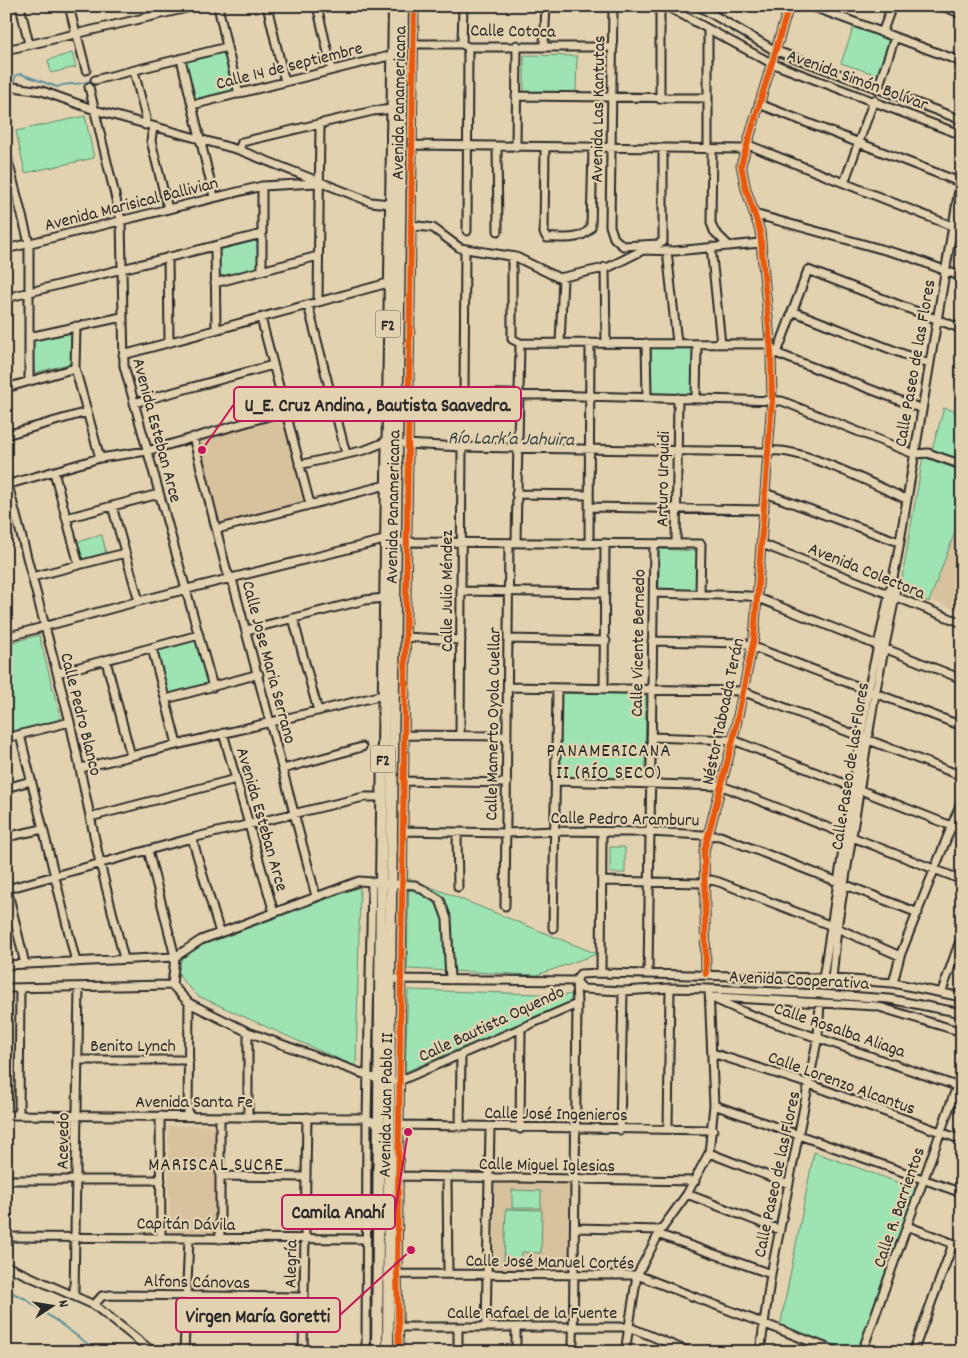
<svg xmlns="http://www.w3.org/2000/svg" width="968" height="1358" viewBox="0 0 968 1358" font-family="Dekko,sans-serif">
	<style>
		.built { fill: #d8c29e }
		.green { fill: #9de4b2; stroke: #64886e }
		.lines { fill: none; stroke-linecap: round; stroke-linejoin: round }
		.stream { stroke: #63929d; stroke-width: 2 }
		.minor-casing { stroke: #2b2b2b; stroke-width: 11 }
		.highway-casing { stroke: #2b2b2b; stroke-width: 14 }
		.minor { stroke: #e3d2af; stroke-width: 7 }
		.highway { stroke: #e3d2af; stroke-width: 10 }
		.cycleway-casing { stroke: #e3d2af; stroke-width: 9 }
		.cycleway { stroke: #e8590c; stroke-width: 6 }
		.labels { text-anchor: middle; stroke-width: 4.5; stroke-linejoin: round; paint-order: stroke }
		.shield { fill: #e3d2af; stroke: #625d53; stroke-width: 1 }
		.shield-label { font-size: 16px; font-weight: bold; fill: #2b2b2b }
		.street-label { font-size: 18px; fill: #2b2b2b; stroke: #e3d2af }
		.water-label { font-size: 19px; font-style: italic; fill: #394548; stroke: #e3d2af }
		.neighbourhood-label { font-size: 19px; letter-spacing: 1px; fill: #2b2b2b; stroke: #e3d2af }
		.leader { fill: none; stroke: #c2185b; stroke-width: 2 }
		.callout-dot { fill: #c2185b; stroke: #e3d2af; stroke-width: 2 }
		.callout { fill: #e3d2af; stroke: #c2185b; stroke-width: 2 }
		.callout-label { font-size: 19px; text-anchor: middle; font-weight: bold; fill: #2b2b2b }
	</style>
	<rect width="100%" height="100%" fill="#e3d2af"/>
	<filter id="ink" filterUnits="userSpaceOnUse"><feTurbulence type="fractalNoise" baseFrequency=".02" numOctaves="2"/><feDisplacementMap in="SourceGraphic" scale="10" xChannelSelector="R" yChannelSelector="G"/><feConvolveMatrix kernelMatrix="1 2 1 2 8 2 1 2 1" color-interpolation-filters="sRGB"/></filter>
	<g filter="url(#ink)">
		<path class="built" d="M280,416L283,417L304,500L219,524L199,443L200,439Z
			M962,513V612L930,600Z
			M216,1125L217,1233H169L168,1126Z
			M495,1181L569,1183L568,1270H494Z"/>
		<path class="green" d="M854,26L890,39L877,75L841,63Z
			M224,51L233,90L194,99L185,61Z
			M72,53L76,67L51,73L48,60Z
			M524,55L577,56L576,93L524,92Z
			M85,116L94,158L25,173L16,131Z
			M259,239V268L219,278L218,248Z
			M71,330L72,363L34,373L33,339Z
			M651,347H693L695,349L694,394L692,396L651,395Z
			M944,408L962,413V460L932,450Z
			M923,457L962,471V513L929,602L900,589Z
			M102,535L106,553L81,560L76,542Z
			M659,549L697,551V587L694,590H659Z
			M39,635L61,720L6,733V644Z
			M196,637L210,684L169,696L156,649Z
			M564,693L643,694L646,696L645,776L643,779L562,778L559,775L560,696Z
			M610,847H625V873H610Z
			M409,878L597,954L537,975L407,969Z
			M360,887L356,1067L198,996L183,981L178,972L182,957L200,946Z
			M408,990L573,995L569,1002L405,1072Z
			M814,1152L922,1191L866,1352H838L779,1332Z
			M512,1190L541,1191V1208H512Z
			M506,1209L542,1210L541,1253L522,1252L521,1262L504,1261Z"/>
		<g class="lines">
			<path class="stream" d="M14,84L15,76L21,74L57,87C68,81 80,87 91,80
				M415,449L457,450
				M472,451L515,452
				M519,452L584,453L587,457
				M608,547H651
				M6,1290L26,1299L99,1352"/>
			<defs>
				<path id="minor" d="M20,6L29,44
					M69,6L76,34
					M218,6L227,47
					M267,6L285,82
					M317,6L332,70
					M613,6L610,226L614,238L623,246L658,244L663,242V148
					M660,6V99
					M666,6L771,63L962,135
					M698,6L774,50L962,120
					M811,6L962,62
					M942,6L962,14
					M882,33L892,6
					M77,35L86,70
					M413,44H462L468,47H613
					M462,44L463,6
					M544,45L546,6
					M6,50L196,6
					M181,59L214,197
					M134,71L146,118L145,125
					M95,80L227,47L239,94
					M6,86L42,91L95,110L239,150L371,202L390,204
					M89,87L121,220L124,366L213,687
					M878,88L895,37
					M516,96L708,98
					M759,104L962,183
					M192,105L393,55
					M153,127L151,141L168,209
					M412,145L744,149L751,146L962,230
					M497,147L498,231
					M516,147L517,45
					M545,147L544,233L547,238C563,237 581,242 591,227L593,147
					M708,149V29
					M712,149L711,223L714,231L729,246
					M239,150L242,142L373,111L393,109
					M6,153L29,243V381
					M844,183L874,100
					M754,214L910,257L962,277
					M411,225L433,228L460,248L516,257L559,278L609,267L643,250L675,251L760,243
					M467,231L468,47
					M215,246L216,330
					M711,247L721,344
					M6,249L262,186L316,183
					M465,249L464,393L782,401L914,454L928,453L962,465
					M667,251L677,343
					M168,257L169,343
					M512,257V339L520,343L770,344
					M605,267L606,343
					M262,270V186
					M215,283L318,256
					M6,298L262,234
					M318,302L320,124
					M308,305L346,454
					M792,311L929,364
					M261,318L310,504
					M76,326L75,368L100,458
					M29,337L122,317
					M560,343L563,278
					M646,343L647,397
					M773,352L922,409
					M777,353L808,270L962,329
					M123,355L388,283
					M6,388L75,368
					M696,399L697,344
					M134,403L273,365
					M6,435L87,412
					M193,437L227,572L232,579L316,896
					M405,444L462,447L768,452C793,443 879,487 906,499
					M299,465L365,450L390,440
					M54,472L79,565
					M6,477L70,722L100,863L124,959
					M6,485L100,458L147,451L286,411
					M765,493L899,542
					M516,494L589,495
					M112,506L139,601
					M589,507L764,510
					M66,518L159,494
					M217,529L386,485
					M403,542L701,544L700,594
					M516,542L520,343
					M589,543L590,343
					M676,544L678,398
					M762,544L962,623
					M32,577L125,553
					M462,591L605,593
					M654,593L749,596L758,598L962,679
					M293,618L318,711
					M247,630L365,600L385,598
					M6,637L139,601L388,539
					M405,637L461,640
					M508,639L606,641
					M652,641L743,643L962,726
					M152,648L177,744
					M106,661L131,756
					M57,673L199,635
					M509,687L742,691L962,776
					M604,689L605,543
					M166,699L259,674
					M223,733L274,913
					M20,735L76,962
					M404,735L507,736
					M460,735L462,447
					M651,737L733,740L962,830
					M6,738L70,722
					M81,768L383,695
					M283,769L362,747
					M403,781L507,783
					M556,781L722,786L962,880
					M6,788L31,781
					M90,817L236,779
					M403,831L506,833L554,831L650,832L720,836L918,913
					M457,833L458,887
					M6,837L43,829
					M192,838L220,933
					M148,850L175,957L172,985L189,1003L248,1032L383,1081
					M602,881L703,883L711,880L719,882L837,928L900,956
					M6,884L25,964
					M398,884L415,885L440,900L447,919L450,980
					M7,889L192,838L364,797H382
					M505,906L509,543
					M553,928L557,689
					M6,965L175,957L201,940L359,881L385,883
					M601,973L602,832
					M648,973L654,544
					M706,974L704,851L733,740L754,638L772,400L771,352L760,231L746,189L741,165L789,6
					M823,978L868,691L897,559L962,172
					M387,979L576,981
					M832,979L837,928L875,694L895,597L896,582
					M576,981L583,989L623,991L670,988L709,989L820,994L889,999L962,1013
					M576,981L580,974L601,973L823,978L893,983L962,997
					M893,983L900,956L962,800
					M6,988L172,985
					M942,991L962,935
					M710,997L746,1013L962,1088
					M715,997L876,1006L962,1032
					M248,1032V1117
					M712,1053L809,1084L962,1140
					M78,1060H189
					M397,1082L577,1004L576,981
					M714,1105L962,1193
					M6,1115L367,1118L379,1125
					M19,1115L20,988
					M160,1116L161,1238
					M188,1116L189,1003
					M220,1117V1239
					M399,1125L713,1130
					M460,1127L461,1055
					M520,1129L521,1028
					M668,1129L670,988
					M620,1130L623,991
					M709,1153L789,1184
					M221,1176L305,1177
					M399,1176L695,1181
					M447,1178L448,1274
					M6,1180H161
					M687,1194L780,1230
					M907,1226L962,1247
					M575,1228L661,1230
					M660,1235L771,1274
					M6,1237L366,1239
					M6,1266L94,1305L153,1352
					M397,1274L637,1275L838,1352
					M74,1295L79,987
					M94,1305L102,1296L110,1295L304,1297
					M399,1327H629L690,1352
					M486,1327L490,1128
					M184,1352L189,1238
					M303,1352L307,1117
					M366,1352L367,1118L372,882
					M399,1352L397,1274L414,6
					M458,1352V1327
					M516,1352V1327
					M573,1352L577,1004
					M625,1352L637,1275L661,1230L687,1194L709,1153L714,1105L709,989
					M760,1352L771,1274L818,1036L820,1003
					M862,1352L962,1072
					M913,1352L953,1244"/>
				<path id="highway" d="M377,1352L381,883L394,6
					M388,1352L390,979L403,6"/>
			</defs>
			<use href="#minor" class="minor-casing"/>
			<use href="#highway" class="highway-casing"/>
			<use href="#minor" class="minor"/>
			<use href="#highway" class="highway"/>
			<defs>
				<path id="cycleway" d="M706,974L704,851L733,740L754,638L772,400L771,352L760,231L746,189L741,165L789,6
					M399,1352L397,1274L414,6"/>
			</defs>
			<use href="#cycleway" class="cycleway-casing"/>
			<use href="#cycleway" class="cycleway"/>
		</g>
	</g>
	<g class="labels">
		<g class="shield">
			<rect x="375.5" y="310.5" width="25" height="27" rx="4"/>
			<rect x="370.5" y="745.5" width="25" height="27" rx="4"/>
		</g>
		<g class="shield-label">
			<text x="388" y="330">F2</text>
			<text x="383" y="765">F2</text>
		</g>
		<g class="street-label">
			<text transform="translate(513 30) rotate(1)" y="6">Calle Cotoca</text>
			<text transform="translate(289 65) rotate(-14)" y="6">Calle 14 de septiembre</text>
			<text transform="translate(858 79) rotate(20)" y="6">Avenida Simón Bolívar</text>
			<text transform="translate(398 103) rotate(-89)" y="6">Avenida Panamericana</text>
			<text transform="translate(597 109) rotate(-89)" y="6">Avenida Las Kantutas</text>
			<text transform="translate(131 203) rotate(-14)" y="6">Avenida Marisical Ballivian</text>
			<text transform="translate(914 363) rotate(-80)" y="6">Calle Paseo de las Flores</text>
			<text transform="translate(158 430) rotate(75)" y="6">Avenida Esteban Arce</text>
			<text transform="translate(662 479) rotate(-89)" y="6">Arturo Urquidi</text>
			<text transform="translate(392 507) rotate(-89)" y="6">Avenida Panamericana</text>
			<text transform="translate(867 570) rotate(22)" y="6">Avenida Colectora</text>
			<text transform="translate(446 591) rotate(-90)" y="6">Calle Julio Méndez</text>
			<text transform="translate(637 643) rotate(-89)" y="6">Calle Vicente Bernedo</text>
			<text transform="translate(270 662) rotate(75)" y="6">Calle Jose Maria Serrano</text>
			<text transform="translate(722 711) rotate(-78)" y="6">Néstor Taboada Terán</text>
			<text transform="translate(82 714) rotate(76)" y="6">Calle Pedro Blanco</text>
			<text transform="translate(492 724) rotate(-89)" y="6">Calle Mamerto Oyola Cuellar</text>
			<text transform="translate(849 766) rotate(-81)" y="6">Calle Paseo de las Flores</text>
			<text transform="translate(625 818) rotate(1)" y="6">Calle Pedro Aramburu</text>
			<text transform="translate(263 819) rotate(74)" y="6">Avenida Esteban Arce</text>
			<text transform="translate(799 979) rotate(3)" y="6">Avenida Cooperativa</text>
			<text transform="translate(491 1023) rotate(-25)" y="6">Calle Bautista Oquendo</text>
			<text transform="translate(840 1029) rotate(19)" y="6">Calle Rosalba Aliaga</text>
			<text x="133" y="1051">Benito Lynch</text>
			<text transform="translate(842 1082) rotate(20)" y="6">Calle Lorenzo Alcantus</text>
			<text x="194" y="1107">Avenida Santa Fe</text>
			<text transform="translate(385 1105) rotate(-89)" y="6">Avenida Juan Pablo II</text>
			<text transform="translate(556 1113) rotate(1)" y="6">Calle José Ingenieros</text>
			<text transform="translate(62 1141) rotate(-89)" y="6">Acevedo</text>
			<text transform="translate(547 1164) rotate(1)" y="6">Calle Miguel Iglesias</text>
			<text transform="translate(776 1174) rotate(-78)" y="6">Calle Paseo de las Flores</text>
			<text transform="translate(898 1207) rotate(-71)" y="6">Calle R. Barrientos</text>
			<text transform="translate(186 1223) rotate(1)" y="6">Capitán Dávila</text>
			<text transform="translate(550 1261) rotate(1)" y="6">Calle José Manuel Cortés</text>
			<text transform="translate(290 1264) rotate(-89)" y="6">Alegría</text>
			<text transform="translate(197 1281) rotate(1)" y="6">Alfons Cánovas</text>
			<text x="532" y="1318">Calle Rafael de la Fuente</text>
		</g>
		<g class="water-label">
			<text transform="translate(511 437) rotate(1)" y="7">Río Lark’a Jahuira</text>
		</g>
		<g class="neighbourhood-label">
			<text x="609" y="756">PANAMERICANA<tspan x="609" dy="22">II (RÍO SECO)</tspan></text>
			<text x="216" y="1170">MARISCAL SUCRE</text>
		</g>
	</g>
	<path class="leader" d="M202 450L234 404M408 1132L395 1212M411 1250L340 1315"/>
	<g class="callout-dot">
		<circle cx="202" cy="450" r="5"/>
		<circle cx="408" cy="1132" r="5"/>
		<circle cx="411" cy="1250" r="5"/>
	</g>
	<g class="callout">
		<rect x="234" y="387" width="287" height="34" rx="5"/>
		<rect x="282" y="1195" width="113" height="34" rx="5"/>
		<rect x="176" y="1298" width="164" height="34" rx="5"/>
	</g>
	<g class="callout-label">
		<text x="378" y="411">U_E. Cruz Andina , Bautista Saavedra.</text>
		<text x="338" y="1218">Camila Anahí</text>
		<text x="258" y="1322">Virgen María Goretti</text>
	</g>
	<rect width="968" height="1358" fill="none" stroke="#e3d2af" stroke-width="25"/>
	<rect x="12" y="12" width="943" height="1333" fill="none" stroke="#2b2b2b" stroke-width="2" filter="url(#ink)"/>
	<g transform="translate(52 1306) rotate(78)" stroke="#e3d2af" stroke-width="4" paint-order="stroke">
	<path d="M0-4L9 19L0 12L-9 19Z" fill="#2b2b2b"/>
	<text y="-8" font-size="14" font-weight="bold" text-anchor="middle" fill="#2b2b2b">N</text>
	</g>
</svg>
